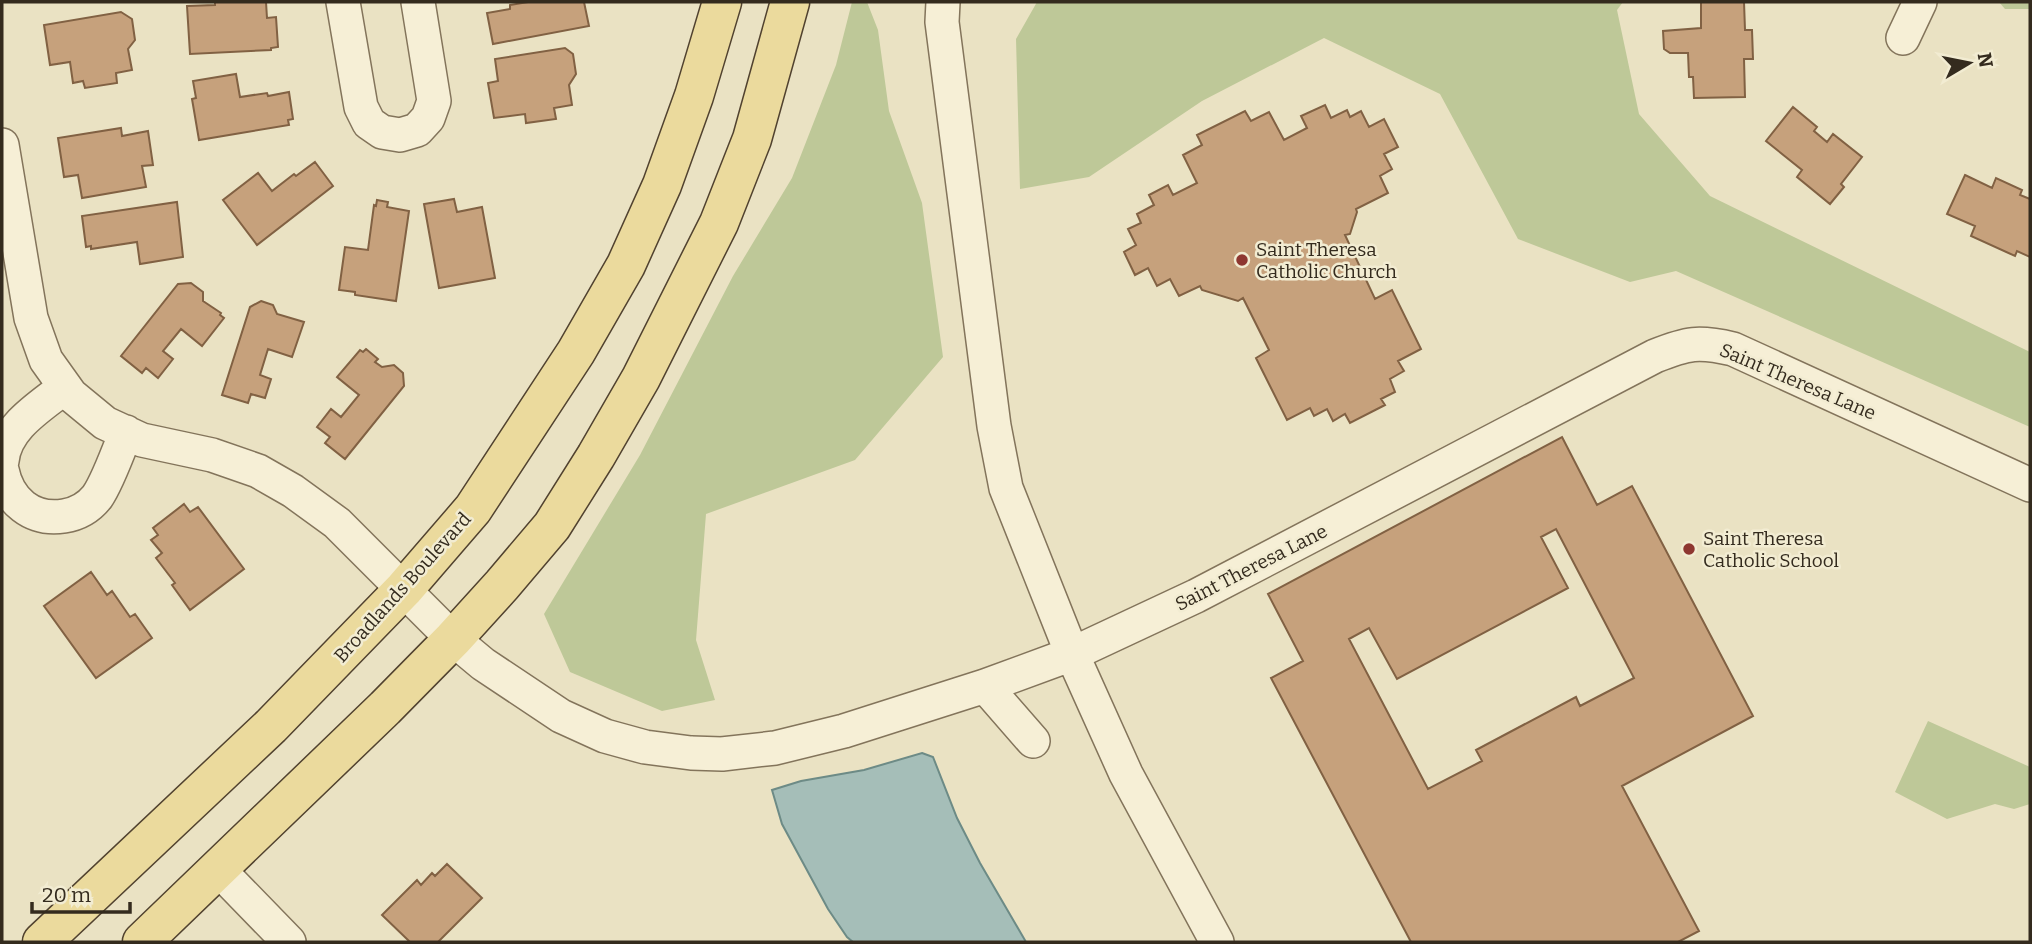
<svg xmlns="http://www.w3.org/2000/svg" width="2032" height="944" viewBox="0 0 2032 944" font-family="Bitter,serif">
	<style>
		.green { fill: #bec898 }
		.water { fill: #a5beb8; stroke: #6d8b86; stroke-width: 2 }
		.building { fill: #c6a17c; stroke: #816143; stroke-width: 2; fill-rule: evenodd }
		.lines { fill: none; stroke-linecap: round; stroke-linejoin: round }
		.minor-casing { stroke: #83745b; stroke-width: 36 }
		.major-casing { stroke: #51422f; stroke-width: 41 }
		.minor { stroke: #f6efd6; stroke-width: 33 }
		.major { stroke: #ebda9d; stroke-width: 38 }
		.poi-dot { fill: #8e3730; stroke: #f2ecd2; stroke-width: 2.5 }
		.labels { text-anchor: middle; stroke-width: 5; stroke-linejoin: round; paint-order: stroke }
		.poi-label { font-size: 19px; fill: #342b1e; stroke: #f2ecd2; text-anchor: start }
		.street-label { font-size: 19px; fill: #342b1e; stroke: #f2ecd2 }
	</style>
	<rect width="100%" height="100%" fill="#eae2c3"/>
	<path class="green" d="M852,2H867L878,30L889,111L922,203L943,357L855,460L706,514L696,640L715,700L662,711L570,672L544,614L640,455L733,276L792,178L836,65Z
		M1037,2H1623L1617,10L1639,114L1710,196L2030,352V427L1676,271L1630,282L1518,239L1440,94L1324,38L1202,101L1089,177L1020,189L1016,39Z
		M1999,2H2030V9H2005Z
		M1928,721L2030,767V804L2014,809L1995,804L1947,819L1895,792Z"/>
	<path class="water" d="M922,753L933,757L957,818L980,863L1026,942H853L847,937L828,909L782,824L772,790L801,781L864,770Z"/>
	<path class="building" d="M215,2H266L267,18L276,17L278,47L271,48V50L190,54L187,6L215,5Z
		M528,2H584L589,26L493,44L487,13L510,9V5Z
		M1701,2H1744L1745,30H1752L1753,59H1744L1745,97L1694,98L1693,77H1689L1688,53H1670L1664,49L1663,31L1701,28Z
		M121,12L132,19L135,40L128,49L132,70L116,73L117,83L85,88L83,81L73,83L70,62L50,65L44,25Z
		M565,48L573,54L576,74L569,85L572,105L554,108L556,119L526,123L525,114L494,118L488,83L498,81L495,59Z
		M236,74L240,97L267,93L268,96L289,92L293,119L288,120L289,125L199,140L192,99L196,98L193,81Z
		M1325,105L1331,118L1347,110L1350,117L1361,111L1369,127L1384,119L1398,147L1384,154L1392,169L1380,176L1388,193L1356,209L1357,212L1350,234L1345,235L1375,299L1392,290L1421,349L1398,361L1404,371L1390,379L1395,392L1381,399L1385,405L1350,423L1345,414L1333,421L1327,409L1314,416L1310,408L1287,420L1256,358L1269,350L1243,298L1238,301L1202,290L1200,286L1179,296L1170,279L1157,286L1148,268L1135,275L1124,252L1136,245L1128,229L1141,223L1137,214L1154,205L1149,195L1168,185L1173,195L1197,183L1183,155L1202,145L1197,135L1245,111L1251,121L1269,112L1284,140L1307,128L1301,116Z
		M1793,107L1817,127L1814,131L1827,142L1833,134L1862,157L1841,184L1844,187L1830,204L1797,177L1802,170L1766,141Z
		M121,128L122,136L148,131L153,165L142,166L146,187L82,198L78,175L64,177L58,138Z
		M315,162L333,186L257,245L223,200L258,173L272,191L294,174L296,176Z
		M1965,175L1992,188L1996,178L2022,190L2020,195L2030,199V257L2017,251L2015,256L1971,236L1975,226L1947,214Z
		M454,199L457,212L482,207L495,278L439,288L424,204Z
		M377,200L388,202L387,207L409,211L396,301L355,295V292L339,290L345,247L368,250L374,205L376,206Z
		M177,202L183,257L140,264L137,242L91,249V246L86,247L82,216Z
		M191,283L203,292V301L221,313L220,315L224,318L202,346L181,329L163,351L173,359L158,378L146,368L142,373L121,356L178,284Z
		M261,301L273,305L277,314L304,322L292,357L268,349L260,375L271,379L265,398L251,394L248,403L222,395L250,307Z
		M366,349L378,359L375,362L382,367L394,365L403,373L404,386L345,459L325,443L330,437L317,427L331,409L341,417L359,395L337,377L360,350L363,352Z
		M1562,437L1597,505L1632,486L1753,716L1622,786L1699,931L1678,942H1411L1271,678L1303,661L1268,594ZM1556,529L1634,678L1580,706L1576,697L1476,750L1482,761L1428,789L1349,639L1369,628L1397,679L1568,588L1541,537Z
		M184,504L190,512L198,507L244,569L190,610L172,585L175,583L156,558L162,553L151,540L158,535L153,528Z
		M91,572L107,595L112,591L130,617L135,614L152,638L96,678L44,606Z
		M447,864L482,898L438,942H410L382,915L417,880L421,885L432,873L435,876Z"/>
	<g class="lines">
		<defs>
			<path id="minor" d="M343,2L361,107L369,123L382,132L400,135L417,130L428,118L434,101L418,2
				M943,2L942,22L994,426L1006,488L1072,654L1126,774L1217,942
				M1903,38L1920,2
				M2,145L31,318L46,360L71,395L105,423L142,440L212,455L258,471L293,491L337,523L453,639L483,664L561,716L605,736L645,747L691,753L722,754L775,748L844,731L985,686L1072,654L1196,596L1655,356C1688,343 1698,341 1733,349L2030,485
				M2,461C5,427 40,407 65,387
				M2,470C8,501 32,521 64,516C77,514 89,507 97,497C107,483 119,450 126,432
				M985,686L1033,741
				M218,869L289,942"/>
			<path id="major" d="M42,942L271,726L404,589L473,509L576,352L626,265L662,185L694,96L722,2
				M142,942L385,708L453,639L502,585L552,526L596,456L641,378L719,223L752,139L790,2"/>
		</defs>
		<use href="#minor" class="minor-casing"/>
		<use href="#major" class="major-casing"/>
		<use href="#minor" class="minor"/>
		<use href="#major" class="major"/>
	</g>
	<g class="poi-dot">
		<circle cx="1242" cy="260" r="7"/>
		<circle cx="1689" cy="549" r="7"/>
	</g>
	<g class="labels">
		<g class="poi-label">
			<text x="1256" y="256">Saint Theresa<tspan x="1256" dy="22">Catholic Church</tspan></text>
			<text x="1703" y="545">Saint Theresa<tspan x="1703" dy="22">Catholic School</tspan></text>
		</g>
		<g class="street-label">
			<text transform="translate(1798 381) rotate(23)" y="7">Saint Theresa Lane</text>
			<text transform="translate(1251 567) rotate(-27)" y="7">Saint Theresa Lane</text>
			<text transform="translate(402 587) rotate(-48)" y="7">Broadlands Boulevard</text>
		</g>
	</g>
	<rect width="2032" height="944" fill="none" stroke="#342b1e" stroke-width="7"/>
	<g transform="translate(1969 63) rotate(80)" stroke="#f2ecd2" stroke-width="5" paint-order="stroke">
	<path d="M0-5L12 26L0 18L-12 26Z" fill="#342b1e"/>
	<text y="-10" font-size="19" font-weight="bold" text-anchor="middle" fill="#342b1e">N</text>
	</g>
	<path d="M32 902v10h98v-10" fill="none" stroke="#342b1e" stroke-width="3.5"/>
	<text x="42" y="902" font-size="21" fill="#342b1e" stroke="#f2ecd2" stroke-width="5" paint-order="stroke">20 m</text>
</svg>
